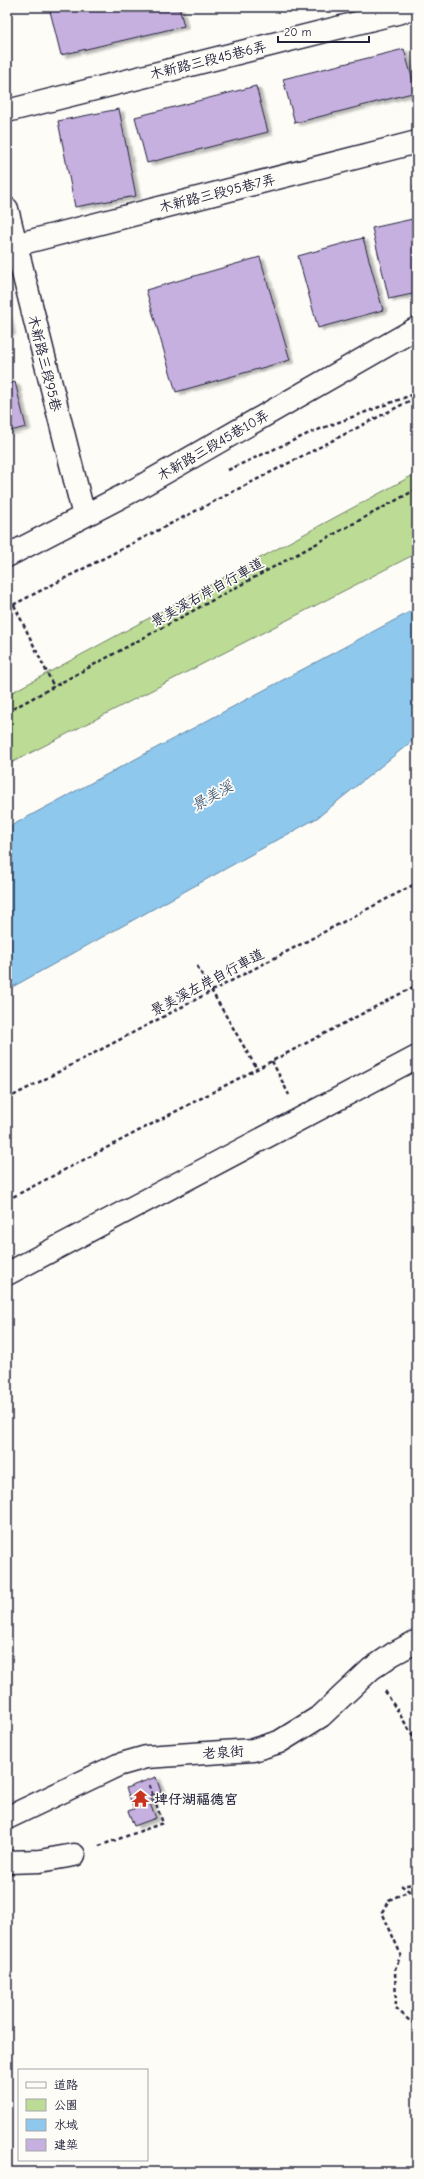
<svg xmlns="http://www.w3.org/2000/svg" width="424" height="2179" viewBox="0 0 424 2179" font-family="'Comic Neue','LXGW WenKai TC',sans-serif">
	<style>
		.green { fill: #bcdc95; stroke: #6f7f68 }
		.water { fill: #8ec8ed; stroke: #6386a6 }
		.building { fill: #c6b0df; stroke: #22223b; filter: url(#shadow) }
		.lines { fill: none; stroke-linecap: round; stroke-linejoin: round }
		.minor-casing { stroke: #22223b; stroke-width: 25 }
		.path { stroke: #22223b; stroke-width: 2.5; stroke-dasharray: 4 3; stroke-linecap: butt }
		.minor { stroke: #fdfcf7; stroke-width: 22 }
		.labels { text-anchor: middle; stroke-width: 3.5; stroke-linejoin: round; paint-order: stroke }
		.street-label { font-size: 14px; fill: #22223b; stroke: #fdfcf7 }
		.poi-label { font-size: 14px; font-weight: bold; fill: #22223b; stroke: #fdfcf7; text-anchor: start }
		.water-label { font-size: 15px; font-style: italic; fill: #485c79; stroke: #fdfcf7 }
	</style>
	<defs>
		<filter id="shadow"><feDropShadow dx="4.5" dy="2.5" stdDeviation="1" flood-color="#0004"/></filter>
	</defs>
	<rect width="100%" height="100%" fill="#fdfcf7"/>
	<filter id="ink" filterUnits="userSpaceOnUse"><feTurbulence type="fractalNoise" baseFrequency=".025" numOctaves="2"/><feDisplacementMap in="SourceGraphic" scale="8" xChannelSelector="R" yChannelSelector="G"/><feConvolveMatrix kernelMatrix="1 2 1 2 8 2 1 2 1" color-interpolation-filters="sRGB"/></filter>
	<g filter="url(#ink)">
		<path class="green" d="M417,473V553L7,765V695Z"/>
		<path class="water" d="M417,608V737L317,818L7,990V828Z"/>
		<path class="building" d="M49,7H179L184,26L61,55Z
			M404,49L416,92L295,123L283,79Z
			M256,86L268,132L147,163L135,117Z
			M119,109L136,196L75,207L58,121Z
			M417,185V201L413,186Z
			M417,218V293L389,299L372,228Z
			M363,238L383,310L318,328L298,256Z
			M260,257L290,360L176,392L146,290Z
			M7,314L11,332L7,333Z
			M15,382L26,427L7,432V384Z
			M156,1777L161,1792L150,1796L153,1803L150,1804L156,1818L134,1826L128,1811L134,1809L126,1788Z"/>
		<g class="lines">
			<defs>
				<path id="minor" d="M7,111L417,8
					M7,209L84,516
					M7,247L417,142
					M7,556L138,488L417,328
					M7,1274L417,1057
					M7,1818L118,1765L146,1757L253,1750L279,1742L321,1716L371,1669L393,1654L417,1641
					M7,1862L40,1861L74,1855"/>
			</defs>
			<use href="#minor" class="minor-casing"/>
			<path class="path" d="M228,470L312,432L417,393
				M14,605L54,687
				M7,608L417,397
				M7,712L417,489
				M197,966L257,1069
				M272,1061L289,1095
				M7,1099L417,883
				M7,1200L417,985
				M385,1691L417,1742
				M99,1846L163,1823L149,1785
				M417,1883L402,1886L409,1891L389,1900L382,1912L401,1955L395,1969L396,2008L411,2022H417"/>
			<use href="#minor" class="minor"/>
		</g>
	</g>
	<defs>
		<symbol id="temple-bare" viewBox="-9 -9 18 18"><path d="M0-6L5-2H3V0L6.5 2.5H4V6H1.5V3h-3V6H-4V2.5H-6.5L-3 0V-2H-5Z" fill="#c8321e" stroke="#fdfcf7" stroke-width="2.5" paint-order="stroke"/></symbol>
	</defs>
	<g fill-rule="evenodd">
		<use href="#temple-bare" x="128" y="1786" width="25" height="25"/>
	</g>
	<g class="labels">
		<g class="street-label">
			<text transform="translate(208 60) rotate(-14)" y="5">木新路三段45巷6弄</text>
			<text transform="translate(217 193) rotate(-14)" y="5">木新路三段95巷7弄</text>
			<text transform="translate(45 363) rotate(76)" y="5">木新路三段95巷</text>
			<text transform="translate(213 445) rotate(-30)" y="5">木新路三段45巷10弄</text>
			<text transform="translate(207 592) rotate(-29)" y="5">景美溪右岸自行車道</text>
			<text transform="translate(207 982) rotate(-28)" y="5">景美溪左岸自行車道</text>
			<text transform="translate(223 1752) rotate(-4)" y="5">老泉街</text>
		</g>
		<g class="poi-label">
			<text x="154" y="1804">埤仔湖福德宮</text>
		</g>
		<g class="water-label">
			<text transform="translate(212 796) rotate(-30)" y="5">景美溪</text>
		</g>
	</g>
	<rect width="424" height="2179" fill="none" stroke="#fdfcf7" stroke-width="24"/>
	<rect x="12" y="12" width="400" height="2155" fill="none" stroke="#22223b" stroke-width="1.5" filter="url(#ink)"/>
	<rect x="18" y="2069" width="130" height="92" fill="#fdfcf7" stroke="#a5a5ac"/>
	<rect x="26" y="2082" width="20" height="6" fill="#fdfcf7" stroke="#a5a5ac"/>
	<text x="54" y="2089" font-size="12" fill="#22223b">道路</text>
	<rect x="26" y="2099" width="20" height="12" fill="#bcdc95" stroke="#a5a5ac"/>
	<text x="54" y="2109" font-size="12" fill="#22223b">公園</text>
	<rect x="26" y="2119" width="20" height="12" fill="#8ec8ed" stroke="#a5a5ac"/>
	<text x="54" y="2129" font-size="12" fill="#22223b">水域</text>
	<rect x="26" y="2139" width="20" height="12" fill="#c6b0df" stroke="#a5a5ac"/>
	<text x="54" y="2149" font-size="12" fill="#22223b">建築</text>
	<path d="M278 36v6h91v-6" fill="none" stroke="#22223b" stroke-width="2"/>
	<text x="284" y="36" font-size="12" fill="#22223b" stroke="#fdfcf7" stroke-width="3" paint-order="stroke">20 m</text>
</svg>
